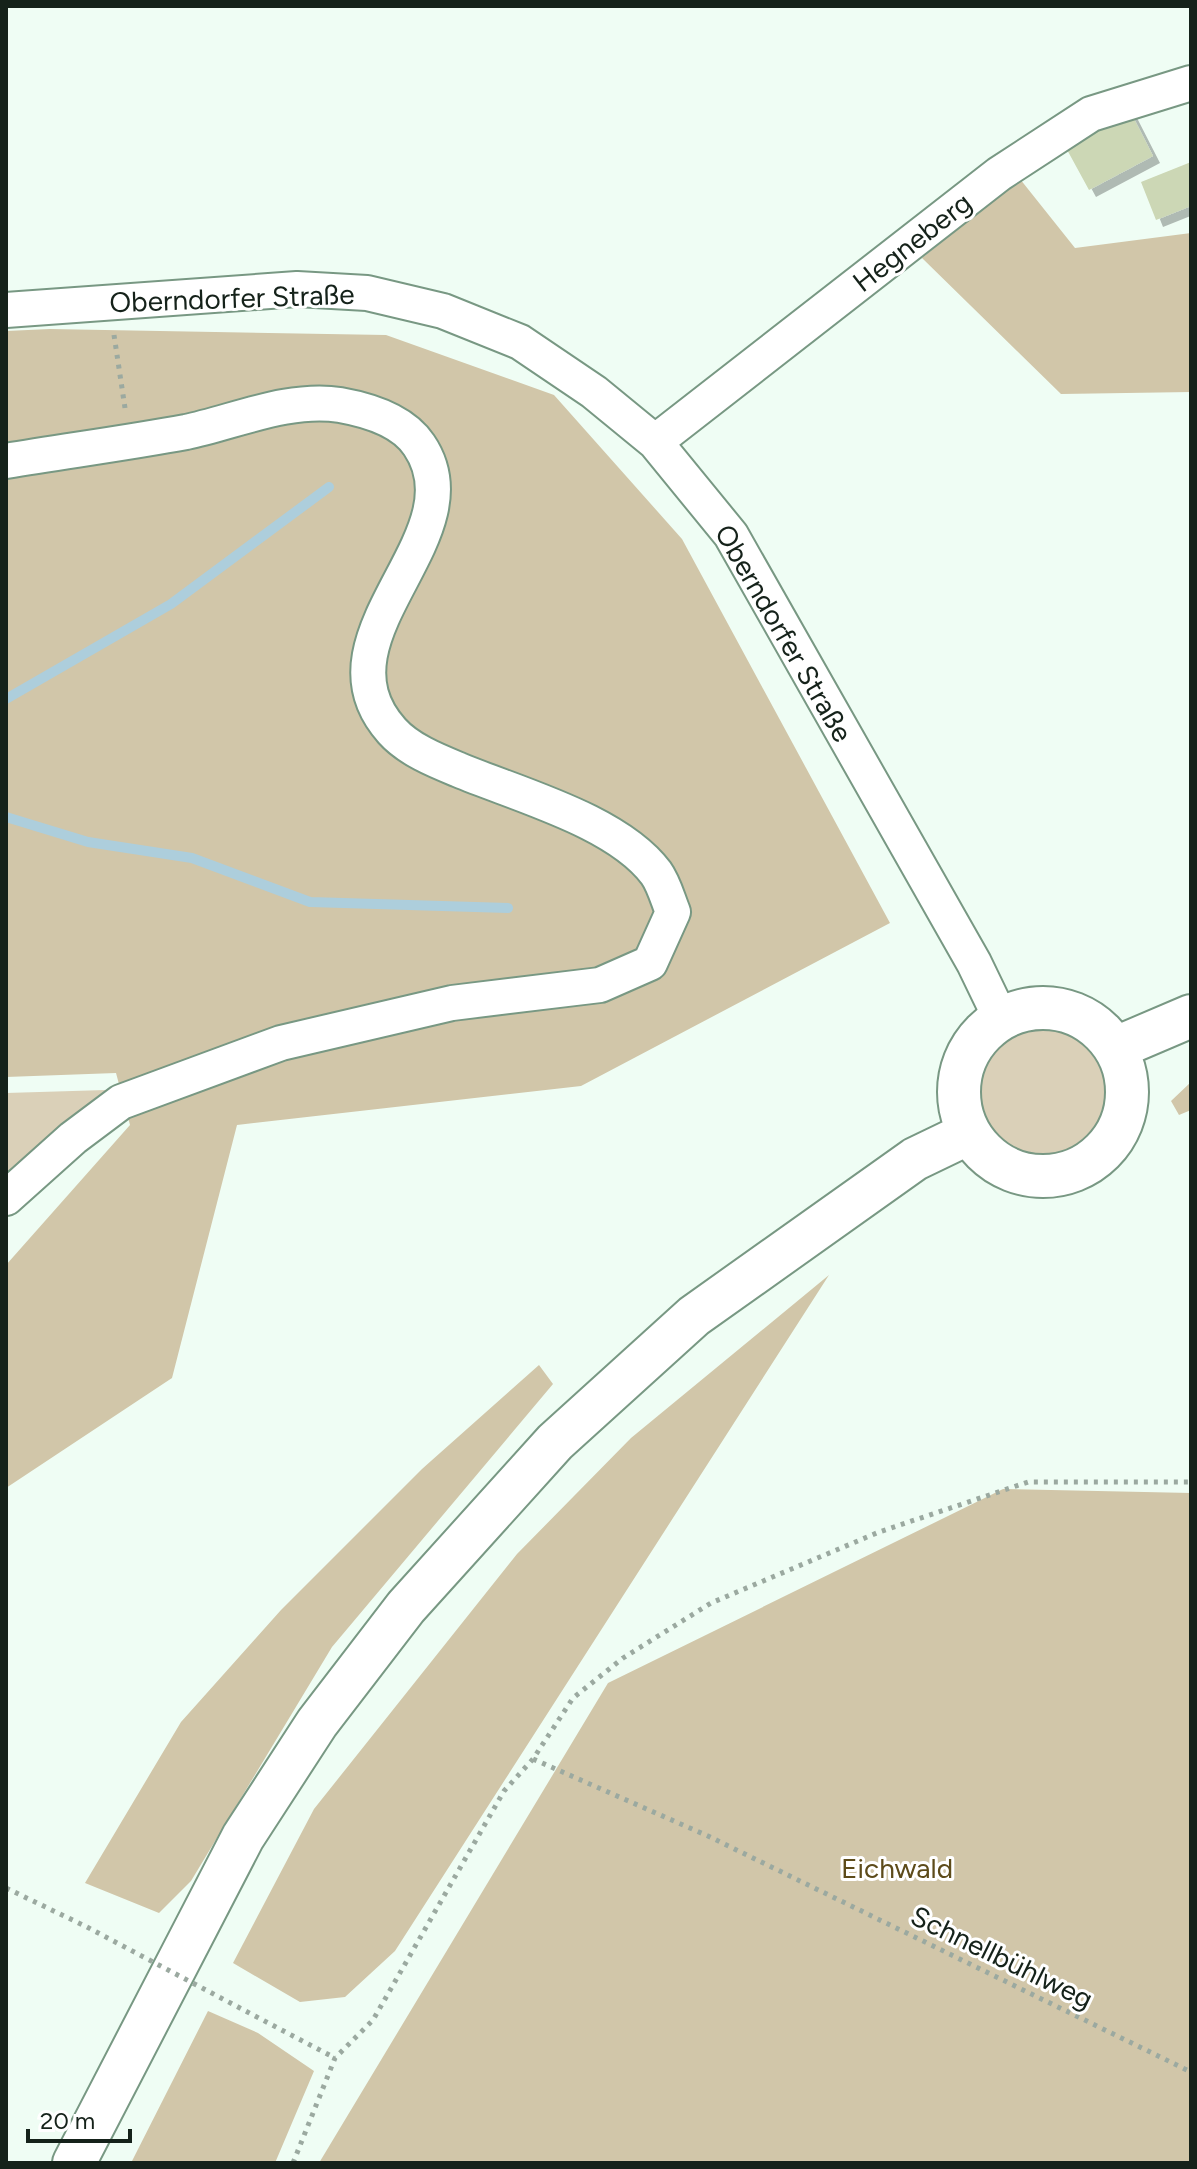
<svg xmlns="http://www.w3.org/2000/svg" width="1197" height="2169" viewBox="0 0 1197 2169" font-family="Figtree,sans-serif">
	<style>
		.green { fill: #dad0b8 }
		.forest { fill: #d1c6a9 }
		.lines { fill: none; stroke-linecap: round; stroke-linejoin: round }
		.stream { stroke: #adcedc; stroke-width: 10 }
		.building { fill: #ccd7b5; filter: url(#shadow) }
		.minor-casing { stroke: #789883; stroke-width: 38 }
		.major-casing { stroke: #789883; stroke-width: 46 }
		.path { stroke: #9ba9a0; stroke-width: 5; stroke-dasharray: 4 6; stroke-linecap: butt }
		.minor { stroke: #fff; stroke-width: 34 }
		.major { stroke: #fff; stroke-width: 42 }
		.path-bridge { stroke: #9ba9a0; stroke-width: 5; stroke-dasharray: 4 6; stroke-linecap: butt }
		.labels { text-anchor: middle; stroke-width: 6; stroke-linejoin: round; paint-order: stroke }
		.street-label { font-size: 28px; fill: #15221a; stroke: #fff }
		.park-label { font-size: 28px; fill: #5d4b1a; stroke: #fff }
	</style>
	<defs>
		<filter id="shadow"><feDropShadow dx="7" dy="7" stdDeviation="0" flood-color="#0004"/></filter>
	</defs>
	<rect width="100%" height="100%" fill="#effdf4"/>
	<path class="green" d="M974 1090a66 66 0 1 1 132 0a66 66 0 1 1-132 0Z
		M106,1090L6,1180V1093Z"/>
	<path class="forest" d="M1020,179L1075,248L1191,233V392L1061,394L922,258Z
		M50,329L386,335L554,395L682,539L890,923L581,1086L237,1125L172,1378L6,1488V1265L130,1125L116,1073L6,1077V331Z
		M1191,1082V1110L1179,1115L1171,1101Z
		M829,1275L395,1951L345,1997L300,2002L233,1963L314,1809L517,1554L631,1438Z
		M539,1365L553,1384L332,1647L191,1881L159,1913L85,1883L181,1722L281,1610L422,1469Z
		M1003,1489L1191,1493V2163H319L608,1683Z
		M208,2011L258,2033L314,2071L275,2163H131Z"/>
	<g class="lines">
		<path class="stream" d="M6,699L171,604L329,487
			M6,817L88,842L192,858L310,902L508,908"/>
	</g>
	<path class="building" d="M1130,111L1153,156L1089,190L1065,146Z
		M1191,162V206L1156,220L1141,182Z"/>
	<g class="lines">
		<defs>
			<path id="minor" d="M6,310L297,289L367,293L443,311L520,342L594,392L655,442L731,535L974,963L1001,1019
				M655,442L999,174L1091,114L1191,83
				M6,461C66,451 126,443 186,432C234,422 289,397 340,405C368,410 403,421 419,445C482,537 307,636 392,731C409,750 437,761 459,770C519,795 617,821 656,873C664,884 668,900 673,912L650,963L600,985L452,1003L281,1043L121,1102L73,1138L6,1198"/>
			<path id="major" d="M959 1092a84 84 0 1 1 168 0a84 84 0 1 1-168 0Z
				M1116,1048L1191,1016
				M74,2163L243,1837L317,1723L406,1607L555,1442L694,1316L915,1159L969,1133"/>
		</defs>
		<use href="#minor" class="minor-casing"/>
		<use href="#major" class="major-casing"/>
		<path class="path" d="M114,335L125,408
			M533,1759L708,1836L1191,2072
			M6,1888L87,1927
			M255,2016L335,2058
			M293,2163L335,2058L373,2020L504,1791L533,1759L573,1698L623,1658L711,1603L879,1532L1028,1482H1191"/>
		<use href="#minor" class="minor"/>
		<use href="#major" class="major"/>
		<path class="path-bridge" d="M87,1927L255,2016"/>
	</g>
	<g class="labels">
		<g class="street-label">
			<text transform="translate(912 242) rotate(-38)" y="10">Hegneberg</text>
			<text transform="translate(232 298) rotate(-2)" y="10">Oberndorfer Straße</text>
			<text transform="translate(784 633) rotate(60)" y="10">Oberndorfer Straße</text>
			<text transform="translate(1002 1957) rotate(26)" y="10">Schnellbühlweg</text>
		</g>
		<g class="park-label">
			<text x="897" y="1878">Eichwald</text>
		</g>
	</g>
	<rect width="1197" height="2169" fill="none" stroke="#15221a" stroke-width="16"/>
	<path d="M28 2129v12h102v-12" fill="none" stroke="#15221a" stroke-width="4"/>
	<text x="40" y="2129" font-size="24" fill="#15221a" stroke="#ffffff" stroke-width="6" paint-order="stroke">20 m</text>
</svg>
